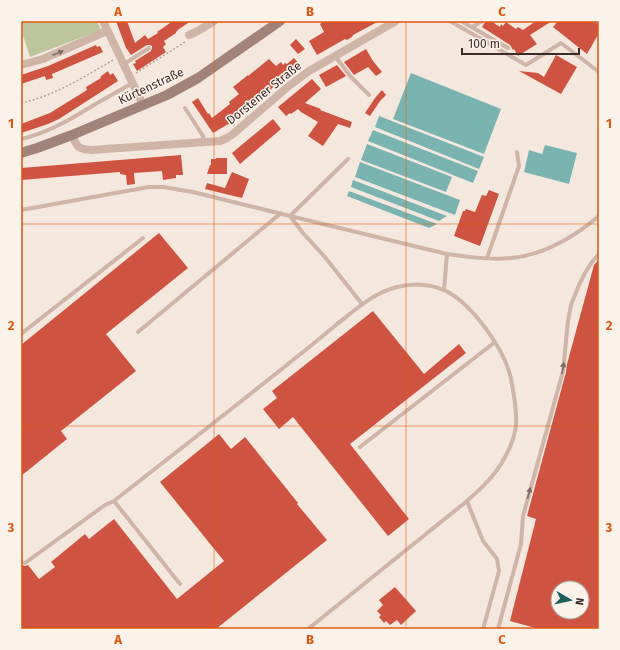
<svg xmlns="http://www.w3.org/2000/svg" width="620" height="650" viewBox="0 0 620 650" font-family="'Fira Sans',sans-serif">
	<style>
		.green { fill: #bcc59c }
		.water { fill: #7ab4b0 }
		.building { fill: #cf5341; fill-rule: evenodd }
		.lines { fill: none; stroke-linecap: round; stroke-linejoin: round }
		.path { stroke: #ba9f92; stroke-width: 1.5; stroke-dasharray: 2 2; stroke-linecap: butt }
		.service { stroke: #ceb5a8; stroke-width: 4 }
		.minor { stroke: #ceb5a8; stroke-width: 8 }
		.secondary { stroke: #a28379; stroke-width: 10 }
		.oneway { fill: #7d6a62 }
		.grid { fill: none; stroke: #df570d; stroke-width: 1; stroke-opacity: 0.55 }
		.labels { text-anchor: middle; stroke-width: 3; stroke-linejoin: round; paint-order: stroke }
		.street-label { font-size: 12px; fill: #3a2c29; stroke: #fbf2eb }
		.neatline { fill: none; stroke: #df570d; stroke-width: 1.5 }
		.grid-label { font-size: 13px; text-anchor: middle; font-weight: bold; fill: #df570d }
	</style>
	<rect width="100%" height="100%" fill="#f4e7de"/>
	<path class="green" d="M21,21H97L101,30L30,57L23,35Z"/>
	<path class="water" d="M411,73L501,109L484,154L393,119Z
		M379,116L484,157L479,169L375,127Z
		M373,130L478,171L473,183L368,141Z
		M367,144L452,177L446,192L361,160Z
		M545,145L577,153L569,184L524,172L529,150L542,154Z
		M360,162L460,200L455,215L355,177Z
		M353,180L447,216L439,221L351,187Z
		M349,191L437,224L429,228L347,196Z"/>
	<path class="building" d="M116,21H127L135,43L145,35L148,39L158,33L157,32L170,23L168,21H191L179,29L176,32V33L164,41L166,44L163,47L166,52L137,71L133,64L136,63L135,61L151,51L152,48V46L150,45H147L131,55L126,48Z
		M324,21H379L353,35L352,37L347,40L345,39L317,55L309,41L324,32L320,24Z
		M486,21H491L500,27L501,24L503,26L506,22L516,29L518,27L523,30L536,21H552L530,35L537,44L518,56L514,49L513,50L510,45L482,27Z
		M558,21H594L599,25V33L587,54L553,27Z
		M296,39L305,49L298,54L290,45Z
		M96,45L97,47L100,46L103,52L52,74L53,78L46,80L45,76L21,84V75L48,66Z
		M366,49L373,61L382,72L376,76L368,67L354,75L344,62Z
		M556,55L577,67L561,94L519,71L538,73L544,77Z
		M294,58L300,65L271,89L230,123L213,133L192,102L198,98L208,114L209,113L212,118L230,104L229,102L239,94L233,87L248,75V76L269,59L276,66L281,62L283,65L285,63L287,64Z
		M337,65L346,76L326,87L319,75Z
		M108,71L110,75L113,73L118,81L59,119L48,124L21,133V124L50,113L87,90L86,87L101,78L100,77L102,76H101Z
		M312,79L321,89L305,103L321,109L320,110L352,122L350,128L338,124L323,146L308,136L318,122L301,112L298,109L291,114L290,113L286,116L278,107Z
		M382,90L386,95L380,101L370,116L365,113L375,98Z
		M273,119L281,129L240,164L232,153Z
		M181,155L183,175H176V178L163,180L162,171L134,173L135,184L127,185L126,175L120,174V172L21,180V168Z
		M216,158H227V174H207L210,165H211V159H216Z
		M232,172L249,179L242,198L205,189L207,183L225,188Z
		M489,190L499,194L480,246L454,236L463,211H465L466,209L475,212L482,195L486,196Z
		M159,233L188,268L106,334L136,371L61,431L67,439L21,476V345Z
		M599,259V629H539L510,621L536,519L527,516L566,372L567,364L594,265ZM558,588H582V612H558Z
		M373,311L424,374L459,344L466,353L350,444L409,519L388,536L293,417L279,429L263,409L277,398L272,391Z
		M219,434L231,449L245,437L298,503L297,504L327,540L216,629H21V558L23,560L22,563V565L25,566L28,565L39,579L55,567L51,562L85,534L89,539L114,519L177,599L224,561L160,482Z
		M395,587L416,611L401,625L397,620L390,625L386,621L384,623L379,617L381,615L377,611L383,605L379,600Z"/>
	<g class="lines">
		<path class="path" d="M21,36L23,35
			M136,73L185,42
			M21,103C54,96 84,77 113,60"/>
		<path class="service" d="M450,21L526,65L561,43L599,72
			M461,21L508,48
			M472,27L482,21
			M335,56L351,77L369,95
			M124,64L149,48
			M185,108L203,136V142
			M21,139C48,133 71,119 94,105C107,97 120,91 132,83
			M348,159L290,216L447,254
			M21,210L149,187H163L193,192L290,216L303,233L324,256L362,304
			M487,258L519,166L517,152
			M444,290L447,254C468,257 490,260 511,258C544,255 574,237 599,216
			M138,332L281,213
			M21,334L143,238
			M360,447L495,342
			M114,501L180,584
			M25,563L105,505L114,501C175,453 237,405 298,356C311,346 324,335 336,325C355,310 373,293 397,287C413,283 431,284 446,291C473,305 505,350 511,379C514,394 517,410 516,425C514,445 500,469 486,483C480,490 473,495 467,501L483,541L497,559L499,571L483,629
			M308,629L467,501
			M498,629L521,544L523,516L563,371L568,321L571,305L579,285L585,273L592,262L599,254"/>
		<path class="minor" d="M103,21L143,105
			M189,35L198,31L214,21
			M21,65L43,59L107,31
			M72,135C77,146 77,149 91,150L220,141L227,138L233,134L290,85L309,71L396,21"/>
		<path class="secondary" d="M21,153L37,148L72,135L167,95L198,78L280,21"/>
	</g>
	<defs><path id="oneway-solid" d="M-6-.8H1V-3.2L6.5 0L1 3.2V.8H-6Z"/></defs>
	<g class="oneway">
		<use href="#oneway-solid" transform="translate(58 53) rotate(-22)"/>
		<use href="#oneway-solid" transform="translate(563 368) rotate(-80)"/>
		<use href="#oneway-solid" transform="translate(529 493) rotate(-75)"/>
	</g>
	<path class="grid" d="M214,21V629M406,21V629M21,224H599M21,426H599"/>
	<g class="labels">
		<g class="street-label">
			<text transform="translate(151 86) rotate(-25)" y="4">Kürtenstraße</text>
			<text transform="translate(264 93) rotate(-39)" y="4">Dorstener Straße</text>
		</g>
	</g>
	<rect width="620" height="650" fill="none" stroke="#fbf2eb" stroke-width="44"/>
	<g transform="translate(570 600) rotate(99)"><circle r="19" fill="#fbf2eb" stroke="#aea39d"/>
	<path d="M0-3L7 15L0 10L-7 15Z" fill="#1b5f5c"/>
	<text y="-6" font-size="11" font-weight="bold" text-anchor="middle" fill="#3a2c29">N</text>
	</g>
	<path d="M462 48v6h117v-6" fill="none" stroke="#3a2c29" stroke-width="2"/>
	<text x="468" y="48" font-size="12" fill="#3a2c29" stroke="#fbf2eb" stroke-width="3" paint-order="stroke">100 m</text>
	<rect x="22" y="22" width="576" height="606" class="neatline"/>
	<g class="grid-label">
		<text x="118" y="16">A</text>
		<text x="310" y="16">B</text>
		<text x="502" y="16">C</text>
		<text x="11" y="128">1</text>
		<text x="609" y="128">1</text>
		<text x="11" y="330">2</text>
		<text x="609" y="330">2</text>
		<text x="11" y="532">3</text>
		<text x="609" y="532">3</text>
		<text x="118" y="644">A</text>
		<text x="310" y="644">B</text>
		<text x="502" y="644">C</text>
	</g>
</svg>
